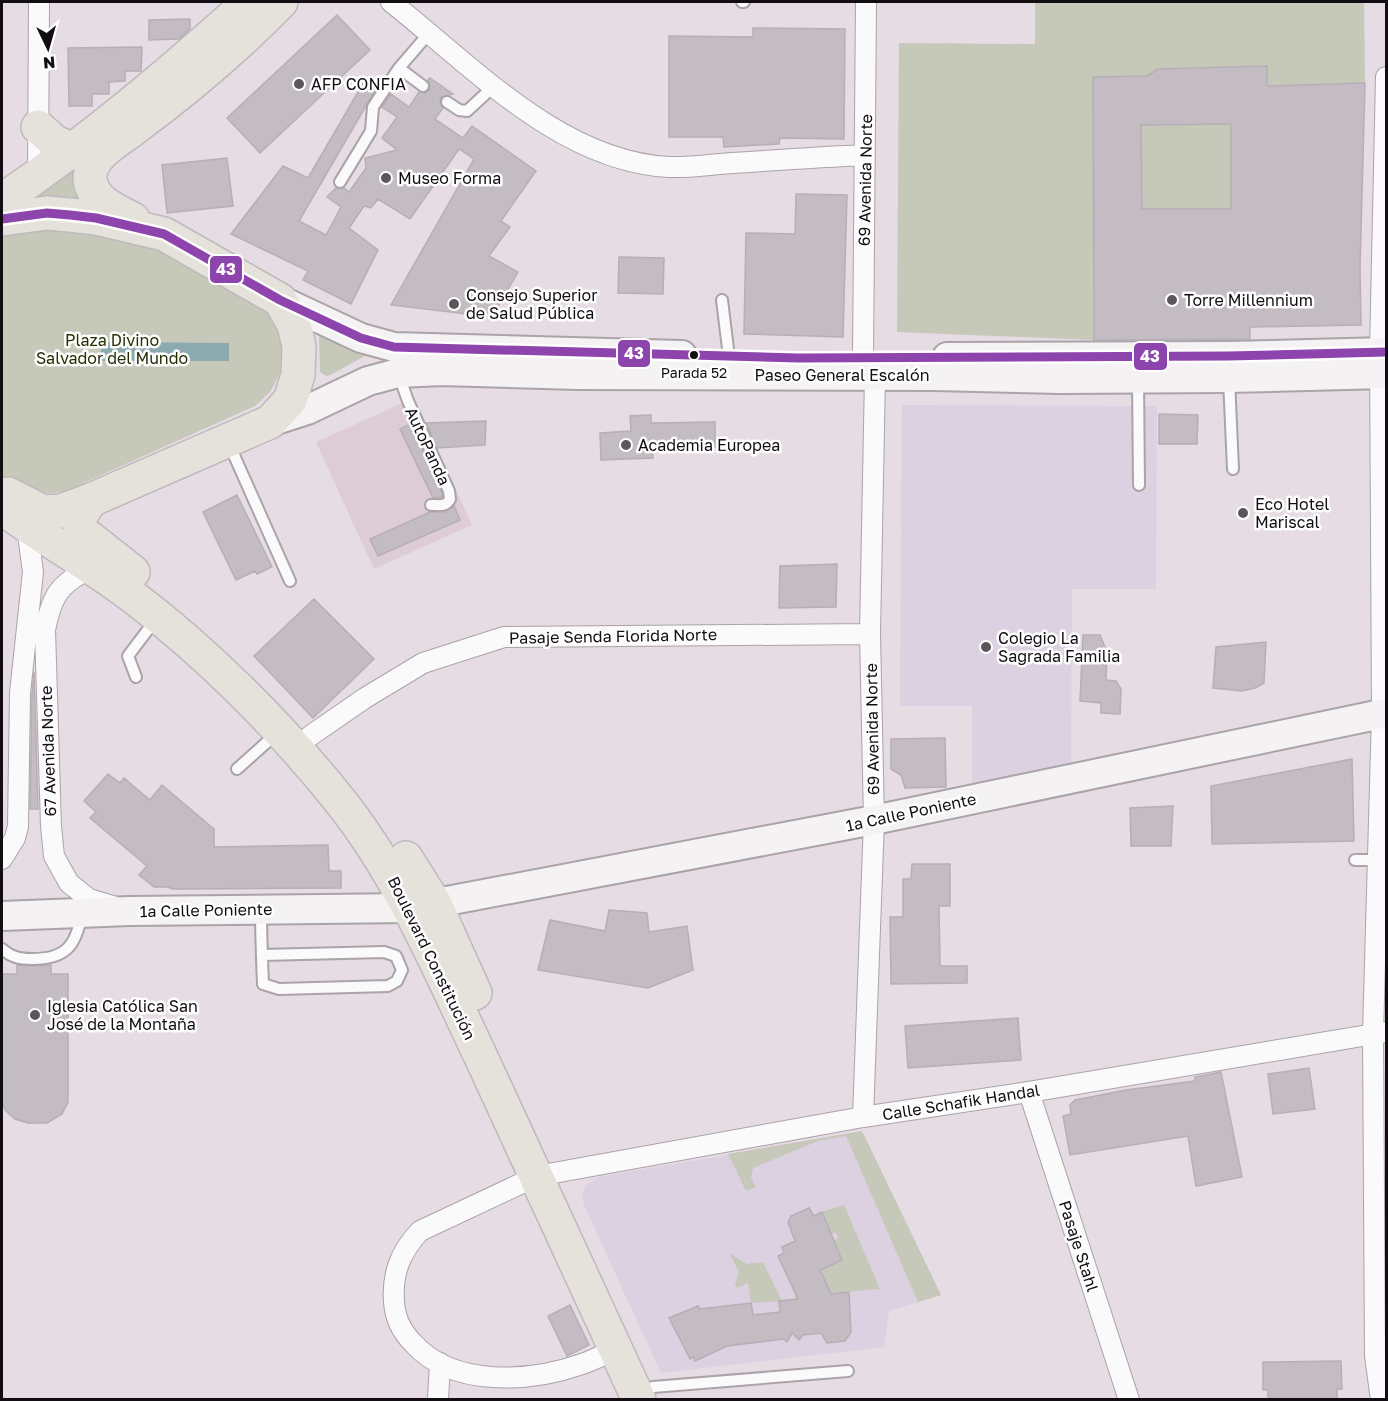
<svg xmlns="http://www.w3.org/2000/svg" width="1388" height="1401" viewBox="0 0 1388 1401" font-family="'Golos Text',sans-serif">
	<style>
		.commercial { fill: #ddccd6 }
		.education { fill: #dbd1e1 }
		.green { fill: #c6c8ba }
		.water { fill: #8baaaf }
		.building { fill: #c3bcc2; stroke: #b6afb5; stroke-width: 1.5; fill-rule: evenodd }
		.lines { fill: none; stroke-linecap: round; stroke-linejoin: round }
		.lane-casing { stroke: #aaa3a9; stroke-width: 14 }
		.street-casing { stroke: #aaa3a9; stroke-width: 22 }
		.secondary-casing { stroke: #aaa3a9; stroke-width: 32 }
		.highway-casing { stroke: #beb9bd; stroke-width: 36 }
		.lane { stroke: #fbfafb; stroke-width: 10 }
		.street { stroke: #fbfafb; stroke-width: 20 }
		.secondary { stroke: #f4f2f2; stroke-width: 28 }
		.highway { stroke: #e5e1db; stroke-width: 33 }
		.bus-1-casing { stroke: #fff; stroke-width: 14 }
		.bus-1 { stroke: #8e44ad; stroke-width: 9 }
		.poi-dot { fill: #5c555c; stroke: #fff; stroke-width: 2 }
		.bus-dot { fill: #120d12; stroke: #fff; stroke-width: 2 }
		.labels { text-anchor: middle; stroke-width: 5; stroke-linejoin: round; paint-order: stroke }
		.bus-label { font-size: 14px; fill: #120d12; stroke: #fff }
		.poi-label { font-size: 16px; fill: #120d12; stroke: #fff; text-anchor: start }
		.street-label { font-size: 16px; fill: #120d12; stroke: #fff }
		.park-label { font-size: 16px; fill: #232e03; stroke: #fff }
		.line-badge { stroke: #fff; stroke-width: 2 }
		.badge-label { font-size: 16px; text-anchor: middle; font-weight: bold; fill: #fff }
	</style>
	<rect width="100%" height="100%" fill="#e6dce4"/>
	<path class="commercial" d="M414,398L472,525L374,569L316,442Z"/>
	<path class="education" d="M902,405L1157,406L1156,589H1072L1071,771L972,793V706H900Z
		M862,1131L941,1295L889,1311L884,1347L661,1373L584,1205L582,1196L585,1186L599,1177Z"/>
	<path class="green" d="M1035,2H1364L1365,83L1267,86L1266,66L1158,69L1147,76L1094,77L1093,202L1094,340L897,332L899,43L1035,44Z
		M1231,124V209H1142L1141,125Z
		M83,154L88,204L29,198Z
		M2,226L112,227L246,290L279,320L285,364L270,392L255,406L68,490C40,498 26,489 2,476Z
		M325,335L363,352L365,356L330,375L326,376L320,372L319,337Z
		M862,1131L941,1295L918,1302L846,1136L818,1141L753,1168L751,1177L756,1187L746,1191L728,1154Z
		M844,1205L880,1289L812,1295L813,1308L795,1299V1294L824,1279L820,1270L833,1242L838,1238L836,1232L831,1234L822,1212Z
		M729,1253L747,1264L763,1262L782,1301L751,1303L748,1283L737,1288L735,1285L739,1272Z"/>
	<path class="water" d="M101,342L229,343V361H101Z"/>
	<path class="building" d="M337,15L370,50L260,153L227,118Z
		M190,19V29L179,39L149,40V20Z
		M753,28L845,29L844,139L780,138L779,144L724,147L723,137H669V36L753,37Z
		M142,47L141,71H125V81L109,82V94H92V106H69L68,48Z
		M1267,66V86L1365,83L1360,268L1361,325L1250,327V339L1094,340L1093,77L1147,76L1158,69ZM1231,124V209H1142L1141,125Z
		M430,78L453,94L441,97L440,102L443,108L435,119L463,138L472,126L536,171L501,221L510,227L489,256L518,272L492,317L391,305L474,159L459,149L410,219L378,199L371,208L364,206L349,228L378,250L351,304L303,280L308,271L231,234L283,166L308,178L365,80L377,87L299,221L326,235L341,207L327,197L336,188H344L349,192L366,168L365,158L397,150L382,138L397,117L382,107L391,94L409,107L419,92L425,93L429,90L430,84L428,80Z
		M227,158L233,206L167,213L162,165Z
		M796,194L847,195L843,337L744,334L746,233L795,234Z
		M619,257L664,258L663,294L618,293Z
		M1159,414L1198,415L1197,444H1159Z
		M651,415V423L715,422V447L652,448L653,458L601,460L600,433L631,431L630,416Z
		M486,421L485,445L437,448L426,423Z
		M410,424L442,493V497L433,498L400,429Z
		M237,495L272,567L257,574L255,571L236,580L203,512Z
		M454,506L460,520L378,556L370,539L430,512H444Z
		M837,564L836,607L779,608L780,566Z
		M314,599L374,659L313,718L254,656Z
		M1083,635H1100L1107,652L1106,680L1116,681L1121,689L1120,714L1101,713V703L1080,701Z
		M1266,642L1264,683L1255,688L1242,691L1213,688L1216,647Z
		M34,672L38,809H30L32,694Z
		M945,738L946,787L905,788L901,775L891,769V739Z
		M1352,759L1354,841L1212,844L1211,786Z
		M108,774L120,783L124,778L150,800L162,785L214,829V847L328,845L329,871H341V888L172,889L168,887H154L139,875L147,866L90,818L96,812L84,801Z
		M1173,806L1171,846H1131L1130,808Z
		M912,864H950V906H939L940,966H967V983L891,984L890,917H903V879H911Z
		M609,910L647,913L649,932L687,926L693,970L648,988L538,970L550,920L605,931Z
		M17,965L32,966L51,965V974H68V1102L62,1114L47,1123H28L15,1119L5,1110L2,1100V974H17Z
		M1018,1018L1021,1060L908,1068L905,1026Z
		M1309,1068L1315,1109L1273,1114L1268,1074Z
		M1221,1072L1242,1177L1196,1186L1188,1136L1070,1155L1063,1116L1071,1114L1070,1105L1075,1100L1126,1090L1195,1081V1077Z
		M809,1208L814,1216L822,1212L842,1260L820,1270L831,1294L849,1292L851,1332L845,1341L827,1343L821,1333L803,1335L799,1340L792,1333L787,1342L783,1339L727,1346L695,1361L693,1357L690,1359L669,1318L698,1306L700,1309L751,1303L753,1315L780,1312L779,1301L798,1299L778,1256L784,1253L782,1247L795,1241L788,1222L791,1216Z
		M570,1305L589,1345L567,1356L548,1316Z
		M1341,1361L1342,1389H1337V1400H1268V1390H1263V1362Z"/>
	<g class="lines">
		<defs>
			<path id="lane" d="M742,2H744
				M399,68L423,86
				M447,102L459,110L467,111L493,87
				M340,182L371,131L373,107L399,68L430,32
				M722,300L729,357
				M398,373L408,401L449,491L450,499C446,507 439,505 431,505
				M1138,379L1139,485
				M1229,379L1233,469
				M229,444L290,581
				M136,677L128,656L156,619
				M237,769L276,734
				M1355,860H1378
				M261,910C261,935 262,959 263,984L279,989L388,986L397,981L402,970L396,956L384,952L262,955
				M2,949C11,957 19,959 32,959C66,959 76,946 82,913
				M653,1387L848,1371"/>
			<path id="street" d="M391,2C471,65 561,162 669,167C690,168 712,164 733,163C777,160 821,157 865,155
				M38,175L39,2
				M863,358L866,2
				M92,567C59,584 52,595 45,630L51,826L54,856L69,883L89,899L113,906
				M310,736L365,698L423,663L504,637L870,634
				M2,859L15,838L18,826L20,693L33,572L27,527
				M1029,1092L1129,1400
				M863,1117L874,820L870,634L875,376
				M616,1349C605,1354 594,1360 582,1364C531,1382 453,1388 413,1343C402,1332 395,1318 394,1302C392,1274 400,1252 420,1231L537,1176L863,1117L1029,1092L1386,1032
				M438,1400L440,1363
				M1381,1400L1375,1356L1373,1034L1382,714L1380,352L1386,77"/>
			<path id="secondary" d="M280,300L361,338L394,347L682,355
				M947,357L1228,356L1386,352
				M270,422L307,410L368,381L398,373L442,371L578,375L934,376L1060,379L1229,378L1386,374
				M2,916L130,911L410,908L874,820L1386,713"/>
			<path id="highway" d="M38,127L55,142L73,150
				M2,200C90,141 170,73 249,2
				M2,219L47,213L70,215L96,218L164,234L280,300L294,325L299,346L298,375L290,400L270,422L91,500L61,511L43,512L8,494
				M133,219C116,211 89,199 90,176C91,155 118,141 132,130C185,91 235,49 281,2
				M91,500L78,520L81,531L133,572
				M2,508C44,539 90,564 132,596C206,652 279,725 337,797C400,875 438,967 481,1057C534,1171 587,1285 639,1400
				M406,858L435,904L475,993"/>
		</defs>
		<use href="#lane" class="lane-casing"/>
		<use href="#street" class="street-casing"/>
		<use href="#secondary" class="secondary-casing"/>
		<use href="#highway" class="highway-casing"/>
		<use href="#lane" class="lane"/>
		<use href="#street" class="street"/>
		<use href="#secondary" class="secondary"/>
		<use href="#highway" class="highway"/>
		<defs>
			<path id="bus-1" d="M2,219L47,213L70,215L96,218L164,234L280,300L361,338L394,347L798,358L1228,356L1386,352"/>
		</defs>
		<use href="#bus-1" class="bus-1-casing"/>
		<use href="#bus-1" class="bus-1"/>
	</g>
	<g class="poi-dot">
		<circle cx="299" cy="84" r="6"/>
		<circle cx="386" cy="178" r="6"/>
		<circle cx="1172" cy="300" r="6"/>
		<circle cx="454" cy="304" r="6"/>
		<circle cx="626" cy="445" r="6"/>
		<circle cx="1243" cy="513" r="6"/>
		<circle cx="986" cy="647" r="6"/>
		<circle cx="35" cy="1015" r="6"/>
	</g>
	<circle class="bus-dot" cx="694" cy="355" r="5"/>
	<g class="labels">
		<g class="bus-label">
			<text x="694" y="378">Parada 52</text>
		</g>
		<g class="poi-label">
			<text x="311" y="90">AFP CONFIA</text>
			<text x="398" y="184">Museo Forma</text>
			<text x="466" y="301">Consejo Superior<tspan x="466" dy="18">de Salud Pública</tspan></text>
			<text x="1184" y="306">Torre Millennium</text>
			<text x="638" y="451">Academia Europea</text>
			<text x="1255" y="510">Eco Hotel<tspan x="1255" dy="18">Mariscal</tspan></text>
			<text x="998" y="644">Colegio La<tspan x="998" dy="18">Sagrada Familia</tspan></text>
			<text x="47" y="1012">Iglesia Católica San<tspan x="47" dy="18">José de la Montaña</tspan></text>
		</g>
		<g class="street-label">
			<text transform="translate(865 180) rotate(-89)" y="6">69 Avenida Norte</text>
			<text x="842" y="381">Paseo General Escalón</text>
			<text transform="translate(428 446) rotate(65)" y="6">AutoPanda</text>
			<text transform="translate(613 636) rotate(-1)" y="6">Pasaje Senda Florida Norte</text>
			<text transform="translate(872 729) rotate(-91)" y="6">69 Avenida Norte</text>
			<text transform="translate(48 751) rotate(-92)" y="6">67 Avenida Norte</text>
			<text transform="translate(911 812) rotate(-12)" y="6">1a Calle Poniente</text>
			<text transform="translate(206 910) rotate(-1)" y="6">1a Calle Poniente</text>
			<text transform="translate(432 958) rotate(64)" y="6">Boulevard Constitución</text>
			<text transform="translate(961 1102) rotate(-9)" y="6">Calle Schafik Handal</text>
			<text transform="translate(1079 1246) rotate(72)" y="6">Pasaje Stahl</text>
		</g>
		<g class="park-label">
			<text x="112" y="346">Plaza Divino<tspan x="112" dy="18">Salvador del Mundo</tspan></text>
		</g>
	</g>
	<g class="line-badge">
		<rect x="209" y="255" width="34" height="29" rx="6" fill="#8e44ad"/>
		<rect x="617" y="339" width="34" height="29" rx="6" fill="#8e44ad"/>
		<rect x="1133" y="342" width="35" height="29" rx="6" fill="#8e44ad"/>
	</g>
	<g class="badge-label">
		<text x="226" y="275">43</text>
		<text x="634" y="359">43</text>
		<text x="1150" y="362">43</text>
	</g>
	<rect width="1388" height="1401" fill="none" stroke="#120d12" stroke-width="6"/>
	<g transform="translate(48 48) rotate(175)" stroke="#ffffff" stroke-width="4.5" paint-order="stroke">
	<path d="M0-4.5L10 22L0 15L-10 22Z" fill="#120d12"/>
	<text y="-9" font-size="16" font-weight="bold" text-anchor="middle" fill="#120d12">N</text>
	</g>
</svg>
